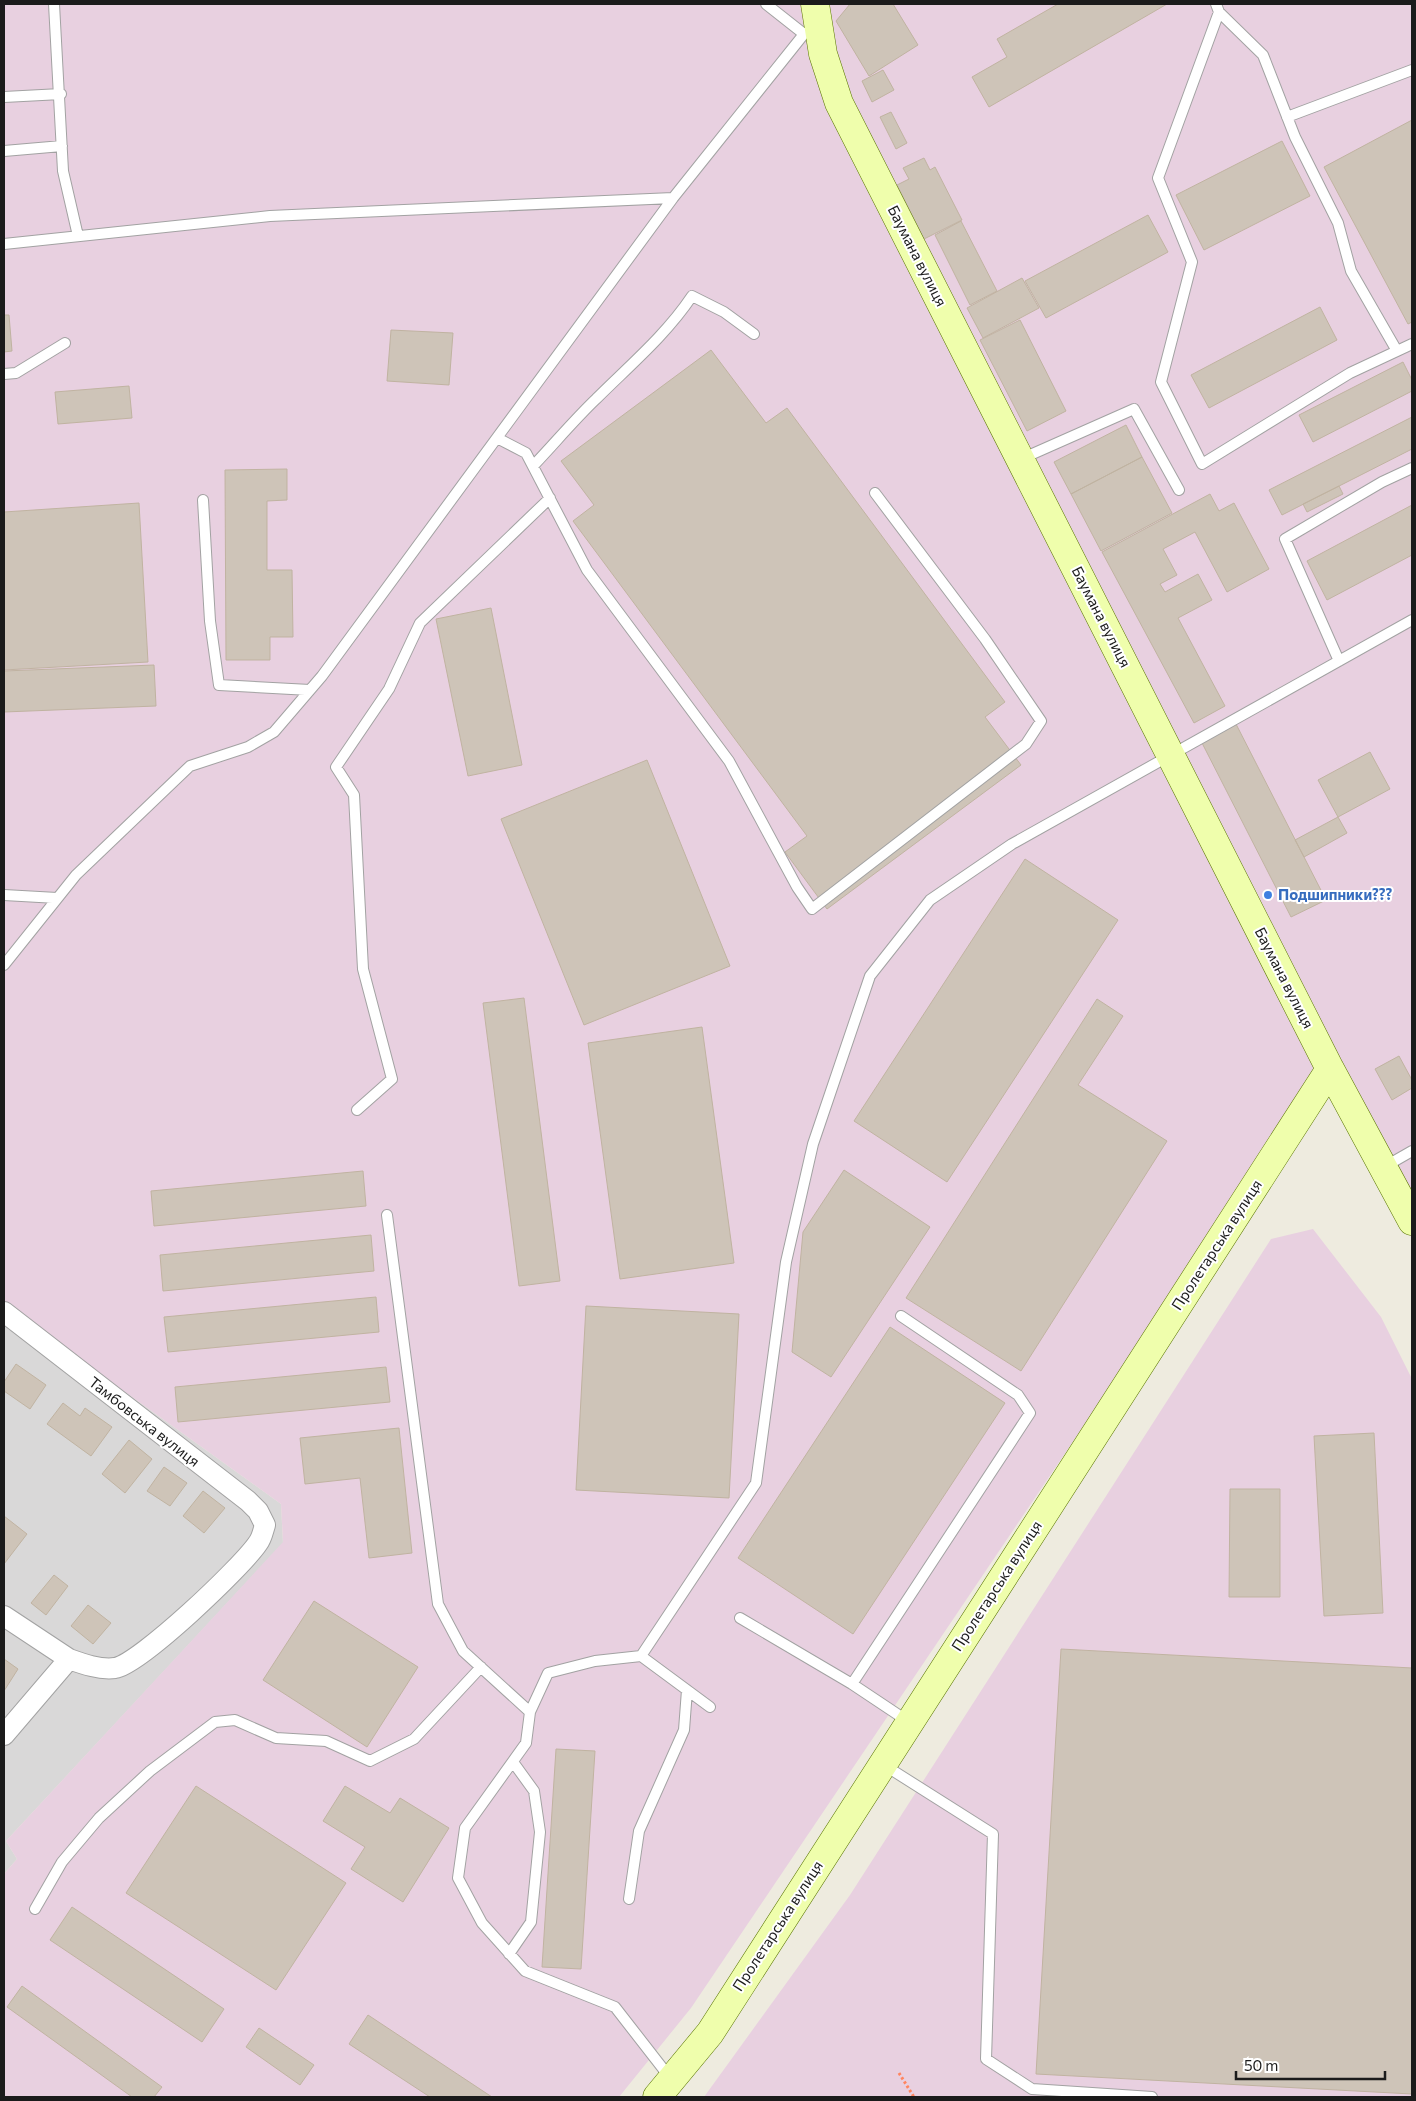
<svg xmlns="http://www.w3.org/2000/svg" width="1416" height="2101" viewBox="0 0 1416 2101" font-family="Commissioner,sans-serif">
	<style>
		.residential { fill: #d9d8d8 }
		.industrial { fill: #e8d0e0 }
		.building { fill: #cec4b8; stroke: #c0b3a1 }
		.lines { fill: none; stroke-linecap: round; stroke-linejoin: round }
		.lane-casing { stroke: #a2a2a2; stroke-width: 12 }
		.street-casing { stroke: #a2a2a2; stroke-width: 22 }
		.secondary-casing { stroke: #587400; stroke-width: 29 }
		.path { stroke: #ff855f; stroke-width: 3; stroke-dasharray: 2.5 2.5; stroke-linecap: butt }
		.lane { stroke: #fff; stroke-width: 10 }
		.street { stroke: #fff; stroke-width: 20 }
		.secondary { stroke: #effeac; stroke-width: 28 }
		.shop-dot { fill: #3f7fe0; stroke: #fff; stroke-width: 2 }
		.labels { text-anchor: middle; stroke-width: 4; stroke-linejoin: round; paint-order: stroke }
		.street-label { font-size: 15px; fill: #1b1b1b; stroke: #fff }
		.shop-label { font-size: 15px; font-weight: bold; fill: #366cbe; stroke: #fff; text-anchor: start }
	</style>
	<rect width="100%" height="100%" fill="#eeebdf"/>
	<path class="residential" d="M4,1305L281,1504L283,1543L6,1841L17,1859L4,1874Z"/>
	<path class="industrial" d="M4,4H803L1320,1075L691,2008L619,2097H4V1874L17,1859L6,1841L283,1542L281,1504L4,1305Z
		M827,4H1412V1195L1341,1064L850,98L835,51Z
		M1313,1229L1381,1317L1412,1379V2097H704L850,1895L1271,1239Z"/>
	<path class="building" d="M850,4H893L918,45L869,76L836,21Z
		M1058,4H1167L989,107L972,77L1007,57L997,39Z
		M883,70L894,90L872,102L862,81Z
		M891,112L907,143L896,149L880,117Z
		M1412,120V322L1408,324L1324,167Z
		M1282,141L1310,196L1204,250L1176,195Z
		M924,158L930,170L935,167L962,220L924,239L897,185L909,179L903,168Z
		M1148,215L1168,252L1046,318L1025,281Z
		M961,221L997,291L970,305L935,235Z
		M1022,278L1039,308L983,338L967,308Z
		M1320,307L1337,340L1209,408L1191,375Z
		M4,315H9L12,351L4,352Z
		M1020,320L1066,411L1027,431L980,340Z
		M391,330L453,333L449,385L387,381Z
		M711,350L766,423L787,408L1005,702L985,717L1021,765L827,909L785,852L807,836L573,521L594,505L561,461Z
		M1403,362L1412,380V391L1313,442L1299,415Z
		M129,386L132,418L58,424L55,392Z
		M1412,417V449L1282,515L1269,490Z
		M1126,425L1142,457L1071,494L1054,462Z
		M1142,457L1172,513L1101,551L1071,494Z
		M287,469V500L267,501V570H292L293,637H270V660H226L225,470Z
		M1339,486L1343,494L1307,512L1303,504Z
		M1210,494L1219,511L1234,503L1269,569L1227,592L1195,532L1163,549L1177,575L1160,584L1165,592L1198,574L1212,600L1178,618L1225,706L1194,723L1102,552Z
		M139,503L148,662L4,670V512Z
		M1412,505V555L1327,600L1307,561Z
		M491,608L522,765L468,776L436,619Z
		M154,665L156,706L4,712V671Z
		M1236,724L1326,900L1291,917L1201,741Z
		M1370,752L1390,789L1338,817L1318,780Z
		M647,760L730,966L584,1025L501,819Z
		M1338,817L1347,833L1304,857L1295,840Z
		M1025,859L1118,920L947,1182L854,1121Z
		M524,998L560,1281L519,1286L483,1003Z
		M1097,999L1123,1016L1078,1085L1167,1141L1021,1371L906,1298Z
		M702,1027L734,1263L620,1279L588,1043Z
		M1399,1056L1412,1080V1088L1392,1100L1375,1069Z
		M844,1170L930,1227L831,1377L792,1352L803,1232Z
		M363,1171L366,1206L154,1226L151,1191Z
		M371,1235L374,1271L163,1291L160,1255Z
		M376,1297L379,1332L168,1352L164,1317Z
		M586,1306L739,1314L729,1498L576,1490Z
		M890,1327L1005,1403L853,1634L738,1558Z
		M16,1364L46,1385L30,1409L4,1391V1382Z
		M386,1367L390,1402L178,1422L175,1387Z
		M63,1403L80,1416L85,1408L112,1427L91,1456L47,1424Z
		M399,1428L412,1553L369,1558L360,1478L305,1484L300,1438Z
		M1374,1433L1383,1613L1324,1616L1314,1436Z
		M129,1440L152,1459L125,1493L102,1474Z
		M164,1467L187,1483L170,1506L147,1491Z
		M1230,1489H1280V1597H1229Z
		M203,1491L225,1508L204,1533L183,1516Z
		M4,1516L27,1534L4,1564Z
		M54,1575L68,1586L46,1615L31,1603Z
		M314,1601L418,1667L367,1747L263,1680Z
		M88,1605L111,1623L93,1644L71,1626Z
		M1061,1649L1412,1668V2094L1036,2074Z
		M4,1659L18,1669L4,1691Z
		M556,1749L595,1751L581,1969L542,1967Z
		M196,1786L346,1883L276,1990L126,1893Z
		M345,1786L390,1813L400,1798L449,1828L403,1902L351,1869L365,1847L323,1821Z
		M72,1907L224,2009L202,2042L50,1940Z
		M22,1986L162,2087L154,2097H132L7,2007Z
		M368,2015L492,2097H430L349,2044Z
		M259,2028L314,2065L300,2085L246,2047Z"/>
	<g class="lines">
		<defs>
			<path id="lane" d="M54,4L63,171L78,236
				M766,4L804,34
				M1216,4L1219,12L1158,178L1192,262L1161,382L1202,464L1350,373L1412,344
				M1219,12L1263,55L1295,137L1338,223L1351,271L1397,351
				M4,97L61,94
				M1287,117L1412,70
				M4,151L62,146
				M4,244L270,216L673,198
				M4,374L16,373L65,343
				M497,438L526,453L587,570L729,761L797,887L812,909L1026,744L1041,721L985,639L875,493
				M1021,459L1134,409L1179,490
				M533,466C554,444 574,420 596,399C629,366 666,335 692,296L724,312L754,334
				M203,500L210,621L219,685L310,690
				M1339,661L1285,539L1382,482L1412,468
				M4,895L57,898
				M4,965L76,875L190,766L248,747L274,732L322,676L673,198L804,34L818,28
				M357,1110L392,1079L363,969L354,795L336,767L389,689L420,623L550,498
				M1384,1167L1412,1151
				M387,1215L438,1604L463,1651L530,1712
				M740,1618L852,1684L909,1722
				M641,1656L756,1483L786,1262L813,1144L870,976L930,900L1012,844L1412,620
				M852,1684L1030,1413L1018,1395L901,1316
				M884,1765L993,1834L986,2059L1032,2089L1152,2097
				M629,1899L639,1831L684,1730L687,1690
				M35,1909L62,1862L99,1818L150,1771L215,1722L235,1720L276,1738L326,1741L370,1761L414,1739L481,1667
				M509,1954L531,1922L540,1832L534,1791L513,1762
				M671,2079L615,2007L525,1971L482,1923L458,1878L465,1828L526,1743L530,1712L548,1673L595,1661L641,1656L710,1707"/>
			<path id="street" d="M4,1312L248,1501L258,1511L265,1525C263,1531 262,1538 258,1543C242,1567 140,1664 115,1668C100,1670 83,1664 69,1659L4,1735
				M4,1616L69,1659"/>
			<path id="secondary" d="M815,4L823,54L839,103L1330,1069L1412,1221
				M657,2097L710,2033L1330,1069"/>
		</defs>
		<use href="#lane" class="lane-casing"/>
		<use href="#street" class="street-casing"/>
		<use href="#secondary" class="secondary-casing"/>
		<path class="path" d="M899,2073L914,2097"/>
		<use href="#lane" class="lane"/>
		<use href="#street" class="street"/>
		<use href="#secondary" class="secondary"/>
	</g>
	<circle class="shop-dot" cx="1268" cy="895" r="5"/>
	<g class="labels">
		<g class="street-label">
			<text transform="translate(917 256) rotate(63)" y="5">Баумана вулиця</text>
			<text transform="translate(1101 617) rotate(63)" y="5">Баумана вулиця</text>
			<text transform="translate(1284 978) rotate(63)" y="5">Баумана вулиця</text>
			<text transform="translate(1217 1245) rotate(-57)" y="5">Пролетарська вулиця</text>
			<text transform="translate(144 1422) rotate(38)" y="5">Тамбовська вулиця</text>
			<text transform="translate(997 1586) rotate(-57)" y="5">Пролетарська вулиця</text>
			<text transform="translate(778 1926) rotate(-57)" y="5">Пролетарська вулиця</text>
		</g>
		<g class="shop-label">
			<text x="1278" y="900">Подшипники???</text>
		</g>
	</g>
	<rect width="1416" height="2101" fill="none" stroke="#1b1b1b" stroke-width="10"/>
	<path d="M1236 2071v8h149v-8" fill="none" stroke="#1b1b1b" stroke-width="2.5"/>
	<text x="1244" y="2071" font-size="15" fill="#1b1b1b" stroke="#ffffff" stroke-width="4" paint-order="stroke">50 m</text>
</svg>
